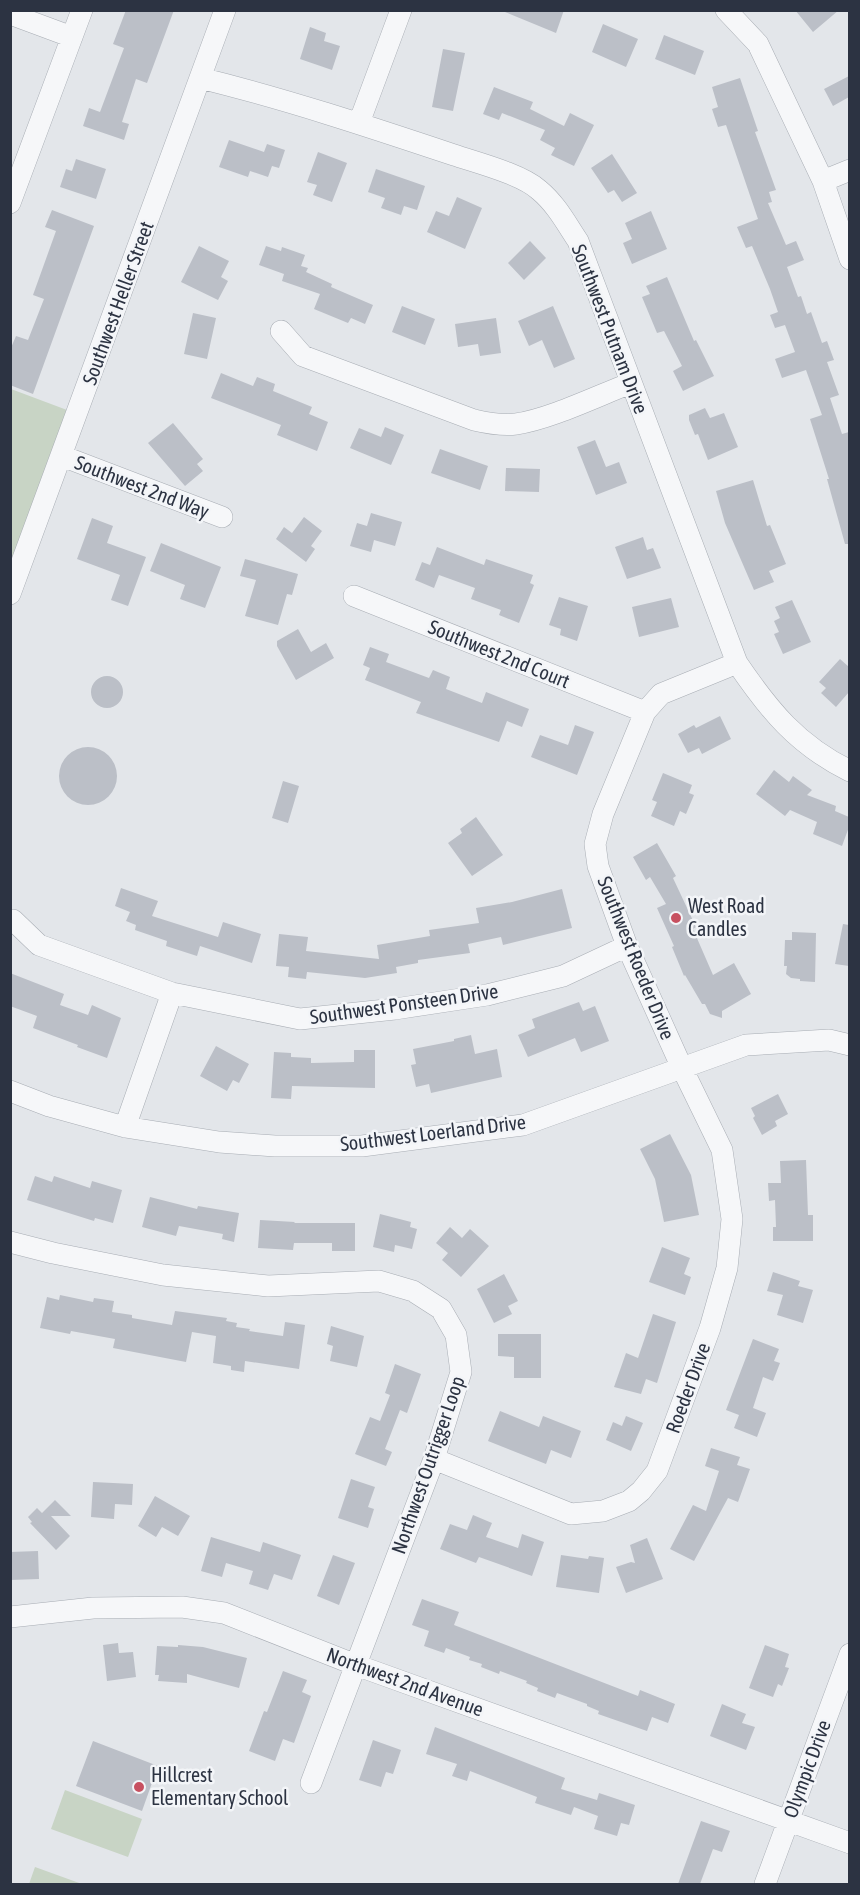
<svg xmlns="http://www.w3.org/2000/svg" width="860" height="1895" viewBox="0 0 860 1895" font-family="'Asap Condensed',sans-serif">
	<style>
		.green { fill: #c8d4c5 }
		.building { fill: #bbbfc7 }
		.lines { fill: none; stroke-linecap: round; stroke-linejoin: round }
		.minor-casing { stroke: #a8adb4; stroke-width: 22 }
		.minor { stroke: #f6f7f9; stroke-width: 21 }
		.poi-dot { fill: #c75060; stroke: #f3f5f8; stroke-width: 2 }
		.labels { text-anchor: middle; stroke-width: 5; stroke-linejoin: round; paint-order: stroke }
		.street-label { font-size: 20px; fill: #2c3342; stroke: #f3f5f8 }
		.poi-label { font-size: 20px; fill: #2c3342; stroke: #f3f5f8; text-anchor: start }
	</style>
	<rect width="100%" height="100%" fill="#e3e6ea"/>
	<path class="green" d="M11,389L67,410L11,565Z
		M65,1790L142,1819L128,1857L51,1829Z
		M35,1867L82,1884H29Z"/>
	<path class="building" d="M126,10H174L147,83L136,79L122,122L129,124L124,140L83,126L89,108L100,112L124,48L113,44Z
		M500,10H564L556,33Z
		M795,10H839L813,32Z
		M603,24L638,39L626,67L592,52Z
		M310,27L326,33L324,41L340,46L332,70L300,59Z
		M664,35L704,51L695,75L655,59Z
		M443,49L465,53L453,111L432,107Z
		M849,76V97L833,106L824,89Z
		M740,78L758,131L755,132L776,190L769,192L772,202L768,203L786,245L796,241L804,260L787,267L798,297L801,296L807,314L811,312L822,343L827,341L834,360L827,362L839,395L830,398L842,434L849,432V544H845L827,479H829L810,419L822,415L806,370L782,378L775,359L795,352L785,325L775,328L770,315L778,312L770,289L752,246L746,248L737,227L758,219L726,125L718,127L712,109L718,107L712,87Z
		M494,87L533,102L530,109L564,126L570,113L594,125L574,166L551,155L555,148L540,140L545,130L502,113L499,120L483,114Z
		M229,140L264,152L267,144L285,150L279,168L272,166L268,177L250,171L248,177L219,167Z
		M318,152L347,163L332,202L313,195L317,185L307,182Z
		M612,154L637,193L622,202L614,190L608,193L591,168Z
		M76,159L106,169L96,199L60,187L66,169L72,171Z
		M376,169L425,186L417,210L404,206L401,215L381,208L385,198L368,192Z
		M457,197L482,208L465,249L427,232L436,211L449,216Z
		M52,210L94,226L33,394L10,385V350L16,336L28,340L44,299L33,295L56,231L45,227Z
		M651,211L667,249L632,264L623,243L632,239L625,223Z
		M530,241L546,258L524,280L508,263Z
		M199,246L229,261L221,277L228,281L218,300L181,282Z
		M266,246L281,251L282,247L305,255L301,266L308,268L306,272L332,284L331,287L373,305L365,324L351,318L348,323L314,309L320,294L282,281L284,274L259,265Z
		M667,277L694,341L696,340L714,376L683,391L673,371L682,366L664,331L657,333L642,297L650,294L646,286Z
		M402,306L435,319L425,345L392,332Z
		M553,306L575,359L554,368L542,340L529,346L518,321Z
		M193,313L216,318L207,359L184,354Z
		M496,318L501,353L480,356L478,344L458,347L455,324Z
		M221,373L253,386L257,377L275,384L273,391L312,407L309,414L328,422L317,451L277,435L281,425L211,398Z
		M705,408L710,418L724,413L738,447L708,460L698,434L695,435L689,420V415Z
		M173,423L203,459L197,464L203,471L185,486L148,443Z
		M385,427L404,435L391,465L350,448L359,428L381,437Z
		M595,440L606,467L619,462L627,483L596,495L577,447Z
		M440,449L488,466L480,490L431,473Z
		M506,468L540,469L539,492L505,491Z
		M753,480L767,526L770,525L786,564L769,571L774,582L754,590L725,523L716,491Z
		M371,513L402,522L395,546L374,540L371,552L350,546L357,523L367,526Z
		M304,517L322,531L311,546L315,549L306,562L276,539L284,527L292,533Z
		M92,518L113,526L107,543L146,557L128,606L111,600L120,575L77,559Z
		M643,537L647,550L653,548L661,568L627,579L615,547Z
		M161,543L221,567L205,608L180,599L185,585L150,571Z
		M437,547L484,565L486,559L533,575L530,583L534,585L519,623L499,615L501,610L471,599L475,588L439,575L434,588L415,580L422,562L430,565Z
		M245,559L298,574L292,595L287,594L278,625L245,616L256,580L240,576Z
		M559,597L588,606L577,641L560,635L561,629L549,625Z
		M671,598L679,627L639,637L632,607Z
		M792,600L811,642L783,654L774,634L779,632L774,621L780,618L775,607Z
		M298,629L311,652L326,643L334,658L296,680L277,646V641Z
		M370,647L389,654L386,662L429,678L433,670L450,677L446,689L482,703L486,692L529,709L522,727L507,721L499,742L416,713L421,702L365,680L370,668L363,665Z
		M840,659L849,667V692L836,707L821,693L826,688L819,682Z
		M91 692a16 16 0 1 1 32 0a16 16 0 1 1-32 0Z
		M720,716L731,739L702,754L699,748L688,753L678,734L694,725L696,728Z
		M575,725L594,732L577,775L531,757L540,735L568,745Z
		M59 776a29 29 0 1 1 58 0a29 29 0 1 1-58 0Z
		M774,770L789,782L793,776L812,790L807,795L836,806L835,811L849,817V827L842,846L813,834L817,822L790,810L785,816L756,794Z
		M663,773L692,785L689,793L694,795L686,814L680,811L674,826L651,816L657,802L652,800Z
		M283,781L299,786L288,823L272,818Z
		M476,817L503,855L472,876L448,843L462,833L460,829Z
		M657,843L676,876L673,878L696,927L693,929L713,975L734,963L751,994L722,1011V1018L710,1014L705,1004H702L685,975L684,976L672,947L674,946L657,908L666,904L650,877L646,880L633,857Z
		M121,888L158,901L152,916L218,937L223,922L261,934L252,963L200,946L197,956L166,946L167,941L135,930L136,925L126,921L130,912L115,906Z
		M562,889L572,928L503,945L501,937L468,944L470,953L418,960V963L396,967L397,973L365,978L307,972L306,979L288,977L289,967L276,966L279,934L308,937L306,951L379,959L377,945L430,936L429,930L479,923L476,908L512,902Z
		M843,924L849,925V966L835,964Z
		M792,932L816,933L815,982L800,981V979L791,978L786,974L787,966H784L785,940H792Z
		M10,973L64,994L60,1005L88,1015L92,1005L121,1018L107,1058L77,1047L78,1045L33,1028L37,1016L10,1006Z
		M579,1002L583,1011L595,1006L609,1041L581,1052L575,1038L528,1057L518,1035L535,1028L532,1019Z
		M471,1035L475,1054L497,1049L502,1077L431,1093L429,1084L416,1087L411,1065L416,1064L413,1049L454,1041V1039Z
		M216,1046L249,1064L239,1083L233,1080L227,1091L200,1076Z
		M354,1050H375V1088L292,1086L291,1099L271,1098L274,1052L291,1053V1057L311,1058V1063L354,1062Z
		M778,1094L788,1114L775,1121L777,1126L762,1135L753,1118L755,1116L751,1108Z
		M670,1134L691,1175L699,1215L664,1222L655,1179L640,1149Z
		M806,1160L808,1215H813V1241H773V1227H776L775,1200L769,1201L768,1183H781L780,1161Z
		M35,1176L52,1182L54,1176L90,1188L92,1181L122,1190L113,1223L95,1218L94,1221L27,1200Z
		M150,1197L197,1209L198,1206L239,1213L234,1242L222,1239L223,1234L179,1226L176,1236L142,1227Z
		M380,1214L411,1222L410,1227L417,1229L412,1249L395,1245L394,1252L373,1247Z
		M260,1220L295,1222L294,1223H355V1251H332V1243H294L293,1250L258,1248Z
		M450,1227L462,1238L470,1229L489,1246L461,1277L442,1260L448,1253L436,1243Z
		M662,1247L690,1258L684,1274L691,1277L685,1295L649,1282Z
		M773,1272L800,1281L798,1286L813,1290L803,1323L777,1315L783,1295L767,1291Z
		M504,1274L518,1301L508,1306L512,1314L494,1323L477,1289Z
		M60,1295L93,1302L94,1298L114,1301L112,1312L132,1315V1318L172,1325L175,1311L227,1318L226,1321L237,1323L236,1327L250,1329L249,1331L283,1336L285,1322L305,1325L299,1369L245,1361L244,1372L231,1370V1366L213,1363L216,1336L192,1332L186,1362L113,1348L115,1339L71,1331L70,1334L40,1328L47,1297L59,1300Z
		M653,1314L676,1322L657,1383L646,1379L641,1394L614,1387L626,1353L638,1358Z
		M331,1326L364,1336L357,1367L330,1361L333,1346L327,1344Z
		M498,1334H541V1378H514V1357L498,1356Z
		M753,1339L779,1349L774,1361L780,1363L773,1381L763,1377L753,1408L766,1413L757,1437L734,1428L739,1415L726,1410Z
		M395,1364L421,1374L407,1413L400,1410L385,1449L392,1452L386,1466L355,1454L370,1417L380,1421L390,1395L385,1393Z
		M500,1411L539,1427L543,1416L581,1431L571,1458L551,1450L546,1464L488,1441Z
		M626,1416L643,1423L631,1451L606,1440L613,1422L622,1426Z
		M711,1448L740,1457L737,1465L750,1469L738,1502L728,1498L694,1561L670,1549L693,1505L706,1511L719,1471L705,1466Z
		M351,1479L375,1487L368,1507L374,1509L368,1528L338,1518Z
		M93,1482L133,1484L132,1505L115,1504L114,1519L91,1517Z
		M155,1496L190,1516L178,1536L162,1527L156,1537L138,1526Z
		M55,1500L71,1516H51L70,1536L56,1550L30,1523L32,1522L28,1517L37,1508L42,1513Z
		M473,1515L492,1523L486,1537L518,1548L522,1534L544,1542L532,1576L479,1557L476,1563L440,1549L450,1524L467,1530Z
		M211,1537L260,1552L263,1542L301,1555L292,1580L274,1574L268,1590L249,1584L253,1571L226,1563L222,1577L201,1571Z
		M647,1538L663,1579L626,1593L616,1567L631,1562L635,1563L630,1545Z
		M38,1551L39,1579L10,1580V1552Z
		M333,1555L355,1563L339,1605L317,1596Z
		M561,1555L588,1559L589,1556L604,1558L599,1593L556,1587Z
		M422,1599L459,1612L454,1625L638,1696L640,1690L675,1704L668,1723L652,1717L647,1731L598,1714L599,1711L587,1706V1704L557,1693L555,1698L537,1691L538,1688L526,1683L527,1681L500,1671L499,1674L481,1667L482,1664L469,1660L470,1657L446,1648L444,1653L424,1646L429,1631L412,1625Z
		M118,1643L119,1653L133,1652L136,1677L107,1681L103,1645Z
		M178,1645L203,1647L247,1658L239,1688L187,1674V1683L158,1681L159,1675H155L157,1646L178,1647Z
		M765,1645L789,1654L785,1667L789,1668L782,1686L778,1684L773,1697L749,1688Z
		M283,1671L307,1680L302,1692L311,1696L294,1743L283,1739L275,1761L249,1751L264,1711L267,1712Z
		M722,1704L746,1714L742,1723L755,1727L746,1750L710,1736Z
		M435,1727L565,1778L561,1789L597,1800L599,1793L635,1805L629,1825L621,1823L617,1836L594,1829L598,1816L574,1807L571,1815L535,1803L537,1797L470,1771L467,1781L452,1776L457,1764L426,1754Z
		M373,1740L401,1750L393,1774L386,1772L381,1787L359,1780Z
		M93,1741L158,1766L142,1811L76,1786Z
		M701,1821L730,1831L722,1852L713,1849L700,1884H678Z"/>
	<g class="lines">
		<defs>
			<path id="minor" d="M726,10L758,44L823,181L850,259
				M10,14L72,37
				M200,78C286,99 370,127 454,155C478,163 521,174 539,190C556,204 566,223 578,241L737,663C769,710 797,745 850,771
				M359,123L401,10
				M823,181L850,170
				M10,203L82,10
				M281,331L303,356L474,420C487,423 502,426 516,424C550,419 597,396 631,383
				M62,456L222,517
				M10,594L225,10
				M354,596L645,712
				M13,920L39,945L172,993L300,1019L395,1009L487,995L563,976L627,946
				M10,1091L49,1106L125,1127L219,1142L275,1146H362L523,1125L746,1045L829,1040L850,1045
				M125,1127L172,993
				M10,1242L53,1253L163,1275L268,1286L379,1281L413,1291L441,1309L456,1335L461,1372L434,1459L311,1783
				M434,1459L571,1514L603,1511L629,1501L641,1491L657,1471L710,1328L727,1268L732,1219L722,1150L682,1068L627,946L598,866L595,844L603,814L645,712L661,694L737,663
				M10,1617L93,1608L182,1607L224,1613L356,1665L850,1843
				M765,1884L850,1654"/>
		</defs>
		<use href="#minor" class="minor-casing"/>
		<use href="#minor" class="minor"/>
	</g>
	<g class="poi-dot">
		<circle cx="676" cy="918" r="6"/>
		<circle cx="139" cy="1787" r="6"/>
	</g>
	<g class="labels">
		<g class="street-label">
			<text transform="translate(118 303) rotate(-70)" y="7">Southwest Heller Street</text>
			<text transform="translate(610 329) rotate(69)" y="7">Southwest Putnam Drive</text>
			<text transform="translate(142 487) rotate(21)" y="7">Southwest 2nd Way</text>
			<text transform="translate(499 654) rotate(22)" y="7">Southwest 2nd Court</text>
			<text transform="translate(636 958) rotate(68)" y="7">Southwest Roeder Drive</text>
			<text transform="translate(404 1004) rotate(-8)" y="7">Southwest Ponsteen Drive</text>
			<text transform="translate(433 1133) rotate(-7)" y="7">Southwest Loerland Drive</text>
			<text transform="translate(688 1388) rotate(-70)" y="7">Roeder Drive</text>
			<text transform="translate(428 1465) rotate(-71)" y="7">Northwest Outrigger Loop</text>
			<text transform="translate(405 1682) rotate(20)" y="7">Northwest 2nd Avenue</text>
			<text transform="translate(807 1769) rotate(-70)" y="7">Olympic Drive</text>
		</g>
		<g class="poi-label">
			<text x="688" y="913">West Road<tspan x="688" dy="23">Candles</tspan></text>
			<text x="151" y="1782">Hillcrest<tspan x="151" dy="23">Elementary School</tspan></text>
		</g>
	</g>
	<rect width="860" height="1895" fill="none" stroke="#2c3342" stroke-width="24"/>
</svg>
